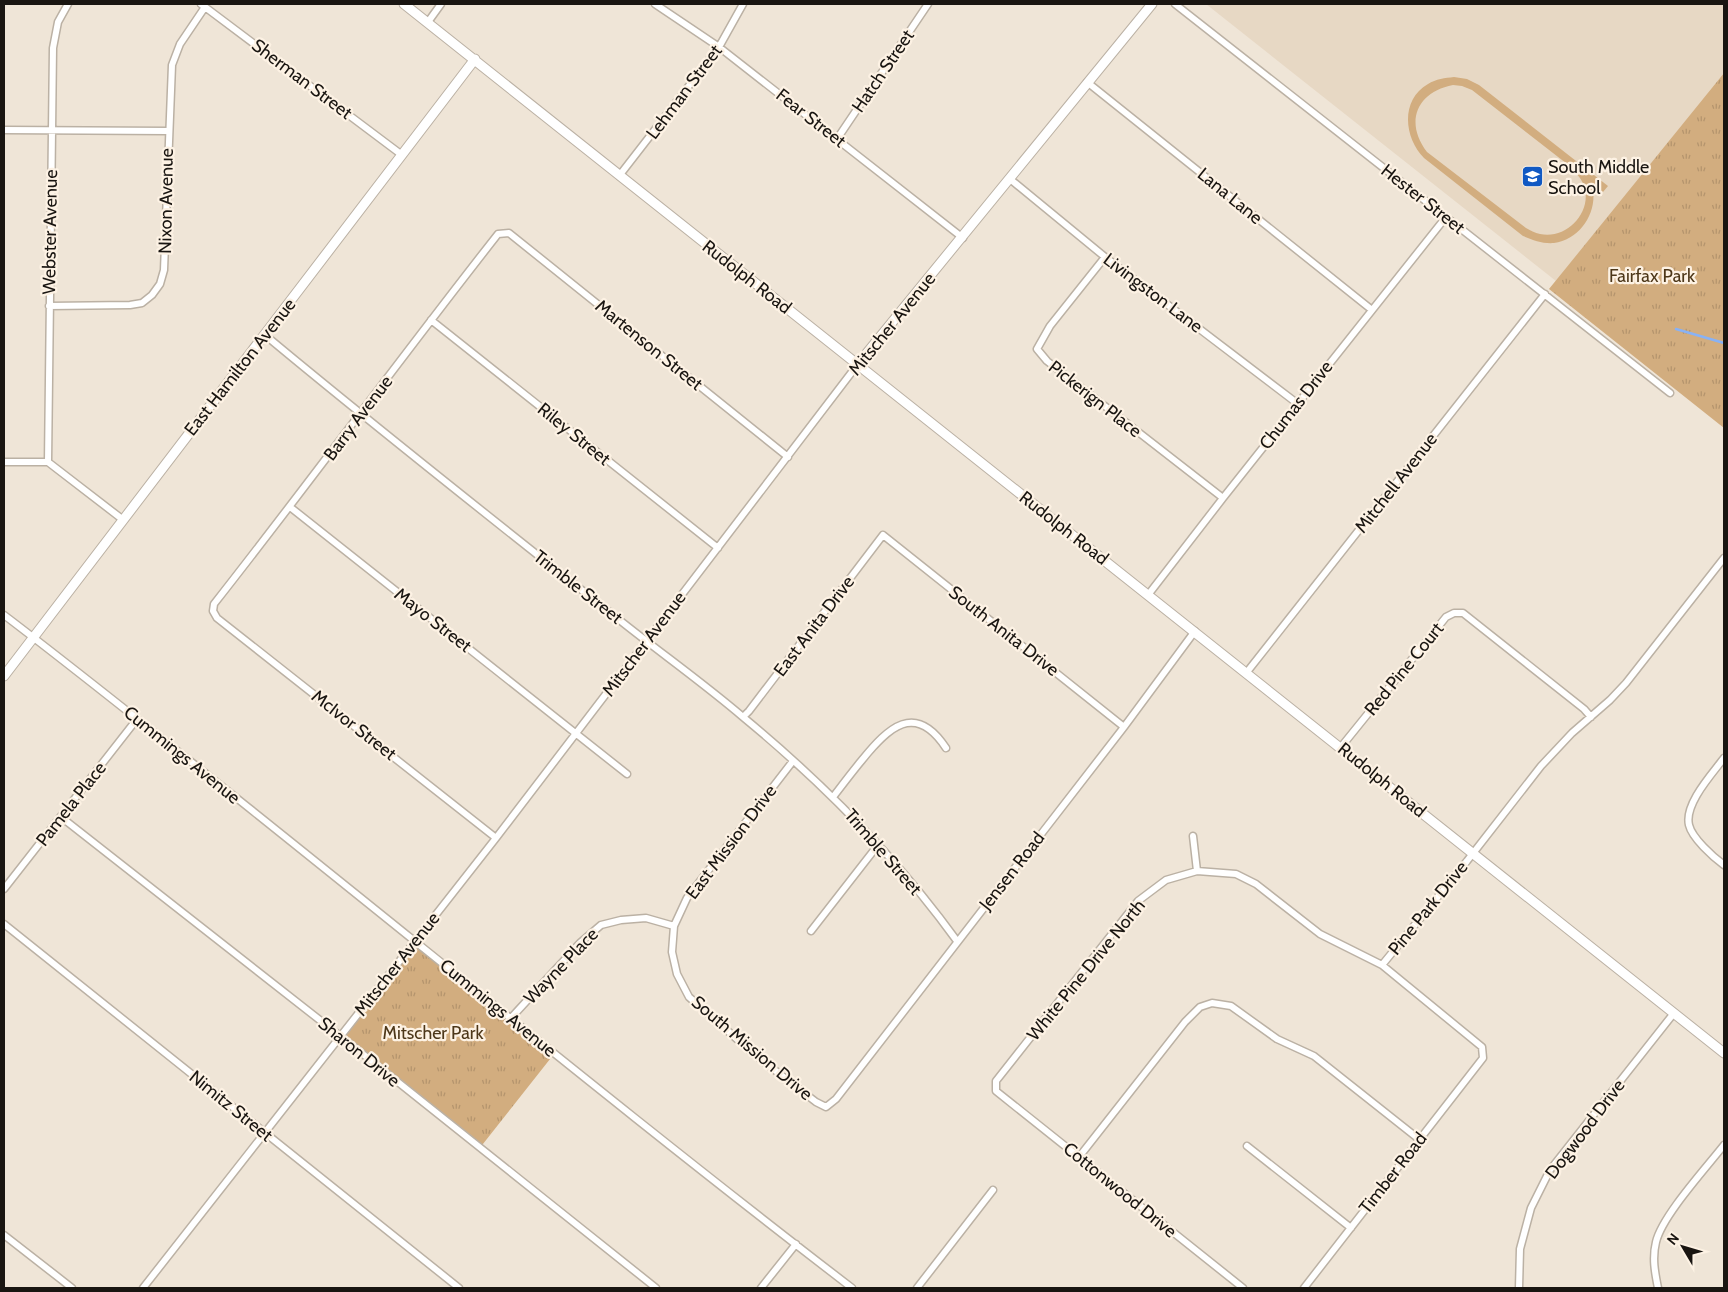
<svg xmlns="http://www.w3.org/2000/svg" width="1728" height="1292" viewBox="0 0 1728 1292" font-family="Cabin,sans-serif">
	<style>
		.built { fill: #e7d8c4 }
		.grass { fill: #d2ad7f; fill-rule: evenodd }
		.park { fill: url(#park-tufts) }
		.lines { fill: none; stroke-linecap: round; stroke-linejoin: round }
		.stream { stroke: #88b2f5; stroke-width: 2.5 }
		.street-casing { stroke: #bbb1a4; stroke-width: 9 }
		.secondary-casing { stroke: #bbb1a4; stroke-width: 11 }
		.street { stroke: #fff; stroke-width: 6 }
		.secondary { stroke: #fff; stroke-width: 9 }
		.labels { text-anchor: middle; stroke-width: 4.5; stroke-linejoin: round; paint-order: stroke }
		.street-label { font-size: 18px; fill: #191511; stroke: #fdf2e4 }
		.poi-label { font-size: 18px; fill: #191511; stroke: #fdf2e4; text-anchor: start }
		.park-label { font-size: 18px; fill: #4d3719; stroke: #fdf2e4 }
	</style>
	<defs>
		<pattern id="park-tufts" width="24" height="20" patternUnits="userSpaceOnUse" patternTransform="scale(1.25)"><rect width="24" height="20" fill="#d2ad7f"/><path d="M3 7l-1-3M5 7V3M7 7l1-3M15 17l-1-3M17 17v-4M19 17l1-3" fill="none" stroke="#b4946d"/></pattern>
	</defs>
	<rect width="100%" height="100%" fill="#efe5d7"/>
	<path class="built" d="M1206,4H1724V73L1556,281Z"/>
	<path class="grass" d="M1454,77L1467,79L1479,85L1608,186L1603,192L1592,184C1599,211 1581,239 1554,243C1543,244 1533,240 1523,236L1424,158C1404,138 1400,100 1428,84C1436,79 1445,78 1454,77ZM1453,85L1462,86L1472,90L1571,167C1576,173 1582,179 1584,186C1593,212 1566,240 1540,234C1535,233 1530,230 1526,228L1427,152C1404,122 1417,92 1453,85Z"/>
	<path class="park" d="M1724,73V428L1549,289Z
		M415,940L554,1054L479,1149L341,1037Z"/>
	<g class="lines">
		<path class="stream" d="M1676,329L1724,343"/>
		<defs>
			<path id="street" d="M201,4L402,155
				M655,4L719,47L963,238
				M1175,4L1670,393
				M428,22L441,4
				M1087,82L1372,310
				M4,130L168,131
				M837,139L928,4
				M619,176L719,47L743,4
				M1010,179L1105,257L1298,404
				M1105,257L1050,326L1037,349L1047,361L1223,498
				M49,306L130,305L142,303L152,295L160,284L164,270L172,65L180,44L205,7
				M431,320L718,548
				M265,335C379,430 496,522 612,614C655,649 701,681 743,717C823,783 896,857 957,941
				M4,462H48L122,519
				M48,462L53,48L58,22L68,4
				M290,507L627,774
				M1148,595L1223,498L1446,217
				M4,615C83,675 161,738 239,800C443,963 645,1129 852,1288
				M1247,672L1545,294
				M743,717L749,711L883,535L1124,727
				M1341,747L1446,617L1454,613H1463L1584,709L1591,717
				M1724,758C1712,774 1684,804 1689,825C1692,838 1713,857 1724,865
				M793,761L687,898L674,926L672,952L677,974L689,997L754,1054L816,1102L826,1107L836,1099L1124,727L1195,631
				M833,797C843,784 852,772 862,760C888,728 915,701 946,748
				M61,817L349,1043L656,1288
				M1193,836L1197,871
				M496,838L217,618L213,611L214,604C310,482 402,356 498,234L509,233L788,457
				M4,889L137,719
				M4,924L459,1288
				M811,931L878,845
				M1382,965L1467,861L1541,766L1572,733L1610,700L1626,683L1724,558
				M511,1018L580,943L601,925L621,920L646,918L674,926
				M1247,1146L1351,1228
				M1079,1157L1185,1022L1200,1007L1212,1003L1231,1006L1277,1039L1314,1056L1420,1140
				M4,1235L72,1288
				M143,1288L496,838L858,364
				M761,1288L796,1244
				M917,1288L993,1190
				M1243,1288L996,1091V1081L1138,901L1166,880L1197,871L1236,874L1256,884L1320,934L1382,965L1482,1047L1483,1058L1304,1288
				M1519,1288L1520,1249L1531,1208L1550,1170L1674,1013
				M1658,1288C1655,1273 1652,1258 1656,1242C1662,1216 1706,1168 1724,1145"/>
			<path id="secondary" d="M404,4L1724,1053
				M858,364L1152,4
				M4,676L475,59"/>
		</defs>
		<use href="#street" class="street-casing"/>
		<use href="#secondary" class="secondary-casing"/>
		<use href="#street" class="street"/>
		<use href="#secondary" class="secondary"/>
	</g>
	<defs>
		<symbol id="school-square" viewBox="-11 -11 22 22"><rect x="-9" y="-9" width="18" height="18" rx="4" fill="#1159c3" stroke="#fdf2e4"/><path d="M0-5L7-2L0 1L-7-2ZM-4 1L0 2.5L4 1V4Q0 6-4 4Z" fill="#fff"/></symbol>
	</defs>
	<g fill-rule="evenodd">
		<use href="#school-square" x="1520" y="164" width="25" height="25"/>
	</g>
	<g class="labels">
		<g class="street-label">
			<text transform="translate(883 71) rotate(-56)" y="6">Hatch Street</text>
			<text transform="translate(302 79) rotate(37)" y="6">Sherman Street</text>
			<text transform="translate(684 92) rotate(-53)" y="6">Lehman Street</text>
			<text transform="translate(811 118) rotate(38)" y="6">Fear Street</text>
			<text transform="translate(1230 196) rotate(39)" y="6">Lana Lane</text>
			<text transform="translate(1423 199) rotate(38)" y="6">Hester Street</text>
			<text transform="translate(166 201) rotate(-89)" y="6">Nixon Avenue</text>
			<text transform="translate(50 232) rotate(-89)" y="6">Webster Avenue</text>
			<text transform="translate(747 277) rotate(38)" y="6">Rudolph Road</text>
			<text transform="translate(1153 293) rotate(37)" y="6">Livingston Lane</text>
			<text transform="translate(892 324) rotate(-51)" y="6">Mitscher Avenue</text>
			<text transform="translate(649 345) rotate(39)" y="6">Martenson Street</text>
			<text transform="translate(240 367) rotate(-52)" y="6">East Hamilton Avenue</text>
			<text transform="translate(1095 399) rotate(38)" y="6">Pickerign Place</text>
			<text transform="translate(1296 405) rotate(-52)" y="6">Chumas Drive</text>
			<text transform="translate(358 418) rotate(-53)" y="6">Barry Avenue</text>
			<text transform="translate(574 434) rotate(39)" y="6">Riley Street</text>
			<text transform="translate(1396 483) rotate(-52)" y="6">Mitchell Avenue</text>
			<text transform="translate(1064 528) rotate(38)" y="6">Rudolph Road</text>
			<text transform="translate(578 587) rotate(38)" y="6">Trimble Street</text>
			<text transform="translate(433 620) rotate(38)" y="6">Mayo Street</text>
			<text transform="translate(814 626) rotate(-53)" y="6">East Anita Drive</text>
			<text transform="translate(1004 631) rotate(38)" y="6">South Anita Drive</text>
			<text transform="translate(644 644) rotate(-53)" y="6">Mitscher Avenue</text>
			<text transform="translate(1404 669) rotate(-51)" y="6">Red Pine Court</text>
			<text transform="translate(354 725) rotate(38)" y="6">McIvor Street</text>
			<text transform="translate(182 755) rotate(39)" y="6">Cummings Avenue</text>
			<text transform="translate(1382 780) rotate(39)" y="6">Rudolph Road</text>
			<text transform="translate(71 804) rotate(-52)" y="6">Pamela Place</text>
			<text transform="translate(731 842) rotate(-53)" y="6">East Mission Drive</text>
			<text transform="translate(883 852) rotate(49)" y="6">Trimble Street</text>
			<text transform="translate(1012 871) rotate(-52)" y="6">Jensen Road</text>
			<text transform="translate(1428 908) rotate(-51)" y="6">Pine Park Drive</text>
			<text transform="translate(397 964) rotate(-52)" y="6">Mitscher Avenue</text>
			<text transform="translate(561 966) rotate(-46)" y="6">Wayne Place</text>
			<text transform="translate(1086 970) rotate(-51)" y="6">White Pine Drive North</text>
			<text transform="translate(498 1008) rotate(39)" y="6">Cummings Avenue</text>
			<text transform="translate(752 1048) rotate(40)" y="6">South Mission Drive</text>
			<text transform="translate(359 1052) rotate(39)" y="6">Sharon Drive</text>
			<text transform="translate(231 1106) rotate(39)" y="6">Nimitz Street</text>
			<text transform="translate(1585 1129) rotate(-53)" y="6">Dogwood Drive</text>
			<text transform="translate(1393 1173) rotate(-52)" y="6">Timber Road</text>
			<text transform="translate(1120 1190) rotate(39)" y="6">Cottonwood Drive</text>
		</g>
		<g class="poi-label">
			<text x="1548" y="173">South Middle<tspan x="1548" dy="21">School</tspan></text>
		</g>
		<g class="park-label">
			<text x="1652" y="282">Fairfax Park</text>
			<text x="433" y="1039">Mitscher Park</text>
		</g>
	</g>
	<rect width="1728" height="1292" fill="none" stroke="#191511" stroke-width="10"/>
	<g transform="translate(1683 1247) rotate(308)" stroke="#fdf2e4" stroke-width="4" paint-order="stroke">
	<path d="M0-4L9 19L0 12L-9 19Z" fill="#191511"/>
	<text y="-8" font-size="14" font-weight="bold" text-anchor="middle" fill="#191511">N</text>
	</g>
</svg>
